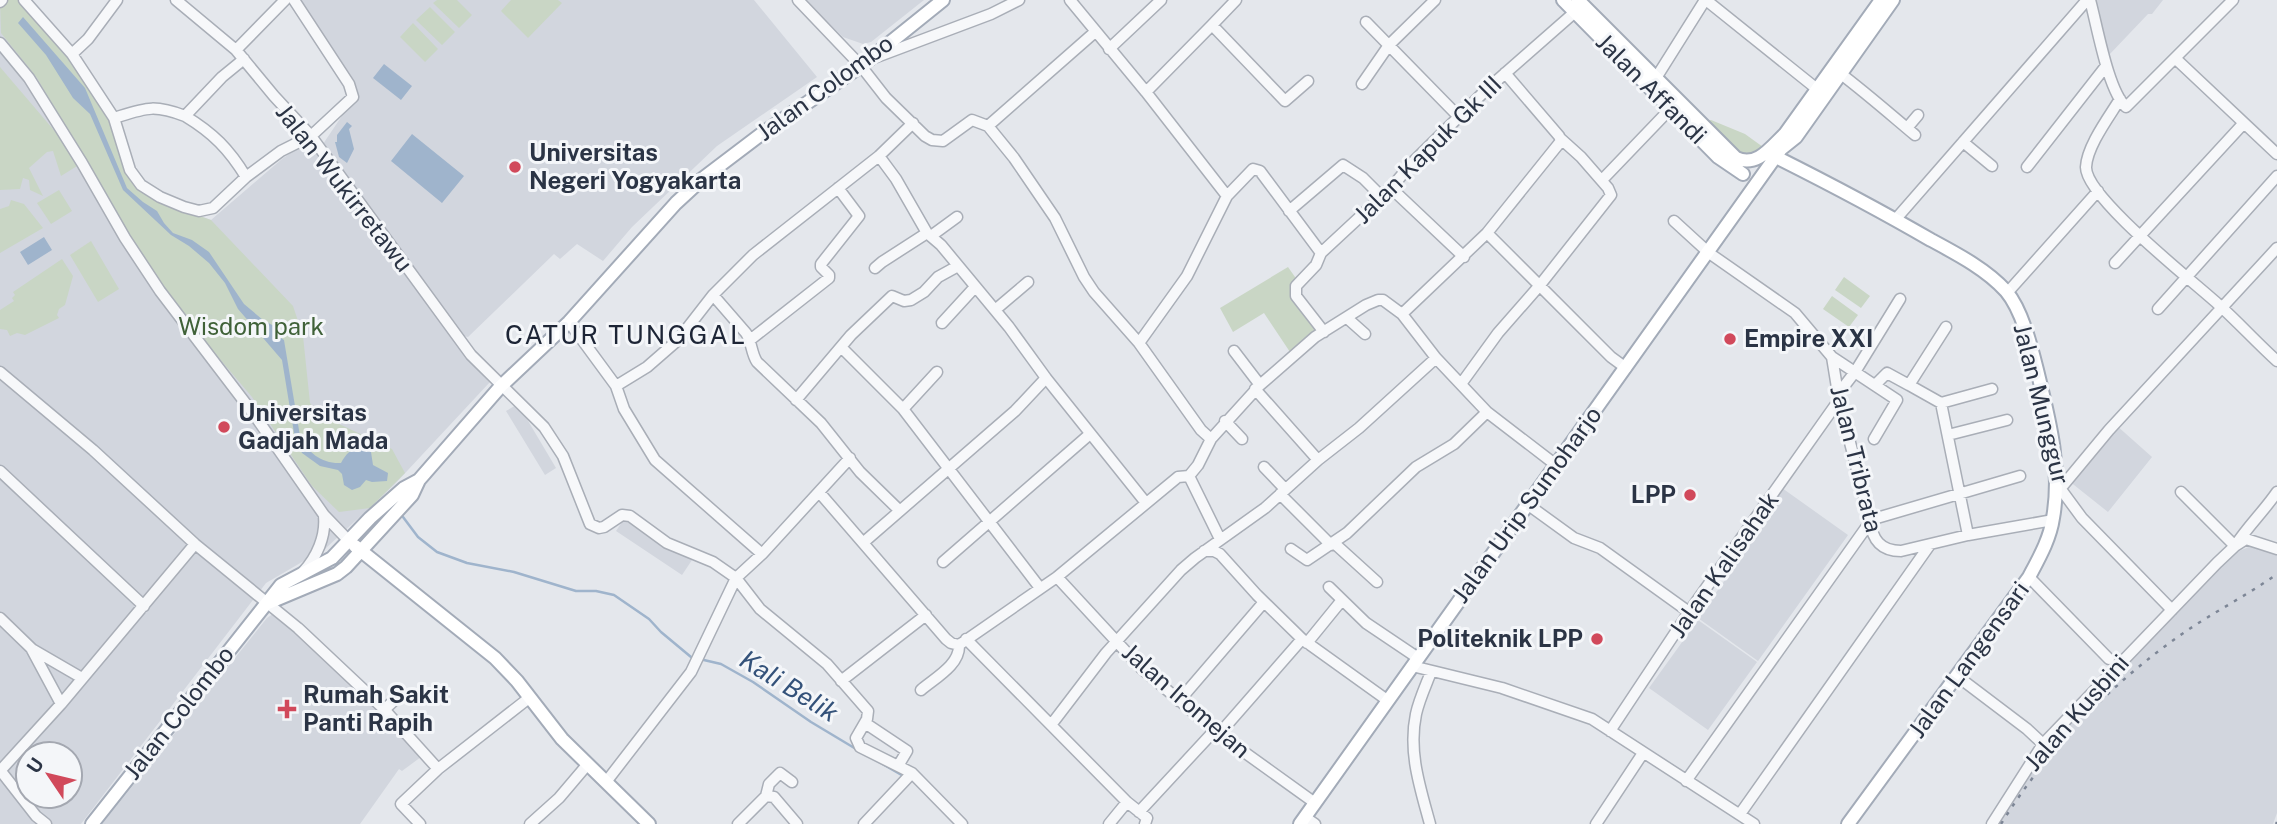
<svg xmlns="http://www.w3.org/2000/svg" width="2277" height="824" viewBox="0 0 2277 824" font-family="'Public Sans',sans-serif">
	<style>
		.built { fill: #d2d6de; fill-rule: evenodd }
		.green { fill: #c9d6c5 }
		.water { fill: #9fb4cc }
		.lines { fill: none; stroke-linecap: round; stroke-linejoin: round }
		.stream { stroke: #9fb4cc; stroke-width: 2.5 }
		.minor-casing { stroke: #a9aeb7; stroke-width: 13 }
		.major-casing { stroke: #a3abb8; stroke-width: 16 }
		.minor { stroke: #f7f8fa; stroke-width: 10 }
		.major { stroke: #fff; stroke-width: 12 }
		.rail { stroke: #7d8696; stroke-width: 2.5; stroke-dasharray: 3.5 7; stroke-linecap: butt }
		.poi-dot { fill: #d1495b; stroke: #f4f6f9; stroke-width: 2.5 }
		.labels { text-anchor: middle; stroke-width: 6; stroke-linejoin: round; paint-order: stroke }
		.street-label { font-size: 24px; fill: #2b3445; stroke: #f4f6f9 }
		.poi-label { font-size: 24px; font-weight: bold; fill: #2b3445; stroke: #f4f6f9; text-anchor: start }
		.park-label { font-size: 24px; fill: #3f6138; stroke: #f4f6f9 }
		.neighbourhood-label { font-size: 26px; letter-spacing: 2px; fill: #1d2536; stroke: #f4f6f9 }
		.water-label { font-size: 26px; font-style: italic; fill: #34527a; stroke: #f4f6f9 }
	</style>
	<rect width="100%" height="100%" fill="#e4e7ec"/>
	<path class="built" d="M0,0L129,170L166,204L211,220L282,159L309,140L473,364L490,382L394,485L326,548L266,583L81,824H0ZM28,754H70V796H28Z
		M297,0H754L817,77L717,146L632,227L603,261L577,244L560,259L554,254L468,337L464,336L433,298L323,144L358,92L316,25Z
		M804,0H924L871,42L863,44L843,37Z
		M2092,0H2163L2152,14H2148L2109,55Z
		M518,404L556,468L545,475L506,411Z
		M2116,425L2152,457L2108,512L2069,481Z
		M1782,488L1848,535L1758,661L1698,618L1776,508L1770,504Z
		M626,516L692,560L682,575L616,531Z
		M2251,546L2277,553V813L2273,824H1995L2017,790L2050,747L2113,671L2183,599L2237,552Z
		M274,613L350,680L425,754L402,771L399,769L360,824H102L267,618Z
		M1698,620L1757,662L1708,730L1649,688Z"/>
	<path class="green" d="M0,0H22L58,40L109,111L129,170L166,204L211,220L293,306L303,336L310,403L318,414L392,449L405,473L370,508L339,512L312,486L252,397L180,312L128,236L37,78L1,33Z
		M437,0H457L472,15L459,28L433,3Z
		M511,0H558L562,3L528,38L501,11Z
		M430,7L455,32L442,45L416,20Z
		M413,23L438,49L425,62L400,37Z
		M0,67L82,163L61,176L53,151L47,152L29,168L43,196L30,190L29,180L23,178L20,189L0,190Z
		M1711,120L1745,134L1763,147L1758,154L1745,158L1705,121Z
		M59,190L72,211L51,224L37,203Z
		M11,200L24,204L43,228L0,253V209L9,206Z
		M91,241L119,289L98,302L70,255Z
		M62,259L73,276L65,305L59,309L57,315L59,318L25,335L17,333L10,336L7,330L0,329V310L14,301L12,298L15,295L13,292Z
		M1288,267L1302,287L1292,293L1323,331L1292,355L1264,313L1233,332L1220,308Z
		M1844,277L1870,296L1861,308L1835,290Z
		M1832,296L1858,315L1849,327L1823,309Z"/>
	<path class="water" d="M23,17L85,88L127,188L143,202L157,211L164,223L173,233L192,240L209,252L244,304L263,320L274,326L278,336L284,340L300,436C308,453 322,464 341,463C348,450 357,443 371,452L373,465L388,473L387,481L372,482L366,480L360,487L352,490L344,485L342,474L338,470L320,466L302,453L295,439L282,360L238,309L225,283L209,263L189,246L171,235L123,190L90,114L73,98L46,55L18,23Z
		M384,64L412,86L401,100L373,78Z
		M347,122L352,126L349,129L354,149L347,163L339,157L335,142H337V135Z
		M412,134L464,176L442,203L391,161Z
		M44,237L52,250L28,265L20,252Z"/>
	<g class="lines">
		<path class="stream" d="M403,517L418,537L437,552L467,563L514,572L576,591H596L614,595L649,619L661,632L691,657L721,664L753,682L811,722L856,749
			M874,759L905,777"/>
		<defs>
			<path id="minor" d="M24,0L72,54L114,118L130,170L141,185L160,197L184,207L199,211L213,208L246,177L281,151L311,136L353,97L349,84L294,0
				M176,0L236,50L274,96L311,136L471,355L544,427L563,456L590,524L599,528L604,527L622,515L630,516L667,543L713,562L736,578L760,609L827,664L868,711L867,719L856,738L860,747L912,773L962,824
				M798,0L861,66L886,98L925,136L932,140L943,141L972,120L988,126L1014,158L1055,218L1084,277L1094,292L1139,343L1201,430L1211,439
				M1070,0L1146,92L1227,196
				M1236,0L1212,25L1285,101L1308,81
				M1706,0L1817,89
				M2090,0C2097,25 2108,91 2126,107L2233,0
				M0,2L2,0
				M1366,22L1460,118
				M0,43L29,78L82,163L125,238L160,291L253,413L324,515L349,541
				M1109,49L1161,0
				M236,50L285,0
				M72,54L88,39L117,0
				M874,58L991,14L1019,0
				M2176,59L2277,154
				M1841,74C1866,93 1890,114 1915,135
				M1656,78L1705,0
				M1362,84L1389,45L1435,0
				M1146,92L1212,25
				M2120,99C2109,117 2087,146 2086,167C2085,197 2194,282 2219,305C2239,323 2257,343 2277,361
				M185,116C213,133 229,149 246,177
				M114,118C146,108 153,104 185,116L222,77L244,59
				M988,126L1095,32
				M1907,128L1918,115
				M1963,142L1992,166
				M879,156L896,179L927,233L941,245L1009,327L1046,378L1146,503
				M2027,167L2106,66
				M1602,180L1674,105
				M1391,188L1464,257
				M1289,211L1343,165L1363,178L1382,197
				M1895,220L2087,0
				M1674,221L1709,253L1795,313L1832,357L1839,400L1870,520C1872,539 1880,551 1901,551L1968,535L2053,520
				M1487,233L1611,357L1626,368
				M931,236L957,217
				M2115,263L2243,124
				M875,268L882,262L927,233
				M2007,293L2098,191
				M713,295L746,333C752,342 751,353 757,362L821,423L860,472L899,510
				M2158,309L2277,176
				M995,310L1028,282
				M1402,314L1487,233L1561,141L1559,136L1505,73
				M1347,318L1365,334
				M569,322L616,386L624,409L655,460L762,554L850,458
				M942,323L975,287
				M1324,332L1296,296V286L1316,265L1321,253L1391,188L1412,163L1485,91L1575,12
				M750,340L829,278V275L821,267V264L859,216L838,188
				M1139,343L1187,276L1227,196L1253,169L1260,171L1321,253
				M841,347L903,409L1040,588
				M1234,351L1260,385
				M1832,357L1897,400L1874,439
				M0,372L93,450L195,544L298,628L383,708L438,769
				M1461,384L1498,333L1540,285L1611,195L1608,188L1581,157L1561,139
				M1875,385L1887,373L1909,385L1946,327
				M1909,385L1941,403L1968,535
				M616,386L647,367L678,340L713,295L753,255L879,156L913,123
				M1255,389L1318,460
				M1838,394L1855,372L1900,299
				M796,400L851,335L892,296L904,301L911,300L924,292L938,277L958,266
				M1941,403L1992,389
				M903,409L937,372
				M1225,421L1242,439
				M1948,435L2007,420
				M1264,467L1285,489
				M0,471L144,606
				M1189,476L1220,539
				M2057,484L2082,518L2172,610
				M2060,489L2109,430L2277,248
				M819,492L946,639L951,643L959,645L1057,577L1178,477L1189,476L1198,465L1211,439L1260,385L1315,337L1366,305L1378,300H1383L1402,314L1436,358L1487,412L1556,465
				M2181,492L2235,546C2248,526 2264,511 2277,492
				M1280,494L1331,545
				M1527,504L1574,538L1600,548L1689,612
				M1870,520L2020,476
				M864,542L1015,411L1046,378
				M1334,543L1377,582
				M1291,549L1307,560L1347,533L1416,467L1454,444L1487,412
				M1204,551H1214L1220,554L1257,595L1302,639L1387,700
				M943,562L1090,434
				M303,572C317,557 326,536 324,516
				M1057,577L1141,668L1219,734L1315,803
				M2029,577L2109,659
				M1329,587L1366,623L1418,658
				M0,618L32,649L82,678
				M966,639L1127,802L1147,818L1145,824
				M1307,643L1342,600
				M32,650L61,704
				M1412,666L1502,688L1592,719L1754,824
				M1957,676L2027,729L2043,744
				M841,681L926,615
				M921,690C935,678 960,665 959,645
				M1179,701L1264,602
				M385,709L401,694
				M865,723L907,751L898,766
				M1051,725L1106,653L1181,570L1195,558L1265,508L1318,460L1359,428L1436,358
				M1610,731L1689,612L1839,400
				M1219,734L1302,639
				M0,770L36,816L46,824
				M0,771L61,704L195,544
				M1686,781L1870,522
				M606,782L691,672L736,578L762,554
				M766,796L774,797L797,824
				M1139,812L1215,730
				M1740,814L1929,546
				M1305,817L1315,824
				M420,824L401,804L438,769L529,698
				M530,824L559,798L587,765
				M738,824L766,796L769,784L780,773L792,782
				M864,824L912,773
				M1109,824L1127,802
				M1430,824C1420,787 1408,752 1416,714C1419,700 1426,685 1431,672
				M1596,824L1643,753
				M1992,824L2043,744L2217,563L2235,546L2246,539L2277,549"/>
			<path id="major" d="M1563,0L1718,157L1743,174
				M1578,0L1736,158C1757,168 1771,147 1785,134
				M1783,140L1785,134L1881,0
				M1776,157C1828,183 1881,211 1931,240C1957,254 1986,269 2006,291C2022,310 2031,346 2037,370C2049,419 2062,467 2053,518C2050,539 2039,558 2029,577L1848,824
				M355,546L495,658L517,681L562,739L649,824
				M268,603L337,574L346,567L412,495L419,480L501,386L569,322L676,203L702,179L760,135L861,66L943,0
				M92,824L281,585L332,558L370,518L404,488L419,480
				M1300,824L1781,149L1796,137L1893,0"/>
		</defs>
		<use href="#minor" class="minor-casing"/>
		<use href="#major" class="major-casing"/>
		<use href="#minor" class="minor"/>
		<use href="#major" class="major"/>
		<path class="rail" d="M2001,824C2047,750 2110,684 2182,634C2212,613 2246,596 2277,574
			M2276,824L2277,822"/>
	</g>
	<g class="poi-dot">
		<circle cx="515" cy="167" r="7"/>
		<circle cx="1730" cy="339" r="7"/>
		<circle cx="224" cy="427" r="7"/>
		<circle cx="1690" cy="495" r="7"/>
		<circle cx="1597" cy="639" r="7"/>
		<path d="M283.5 698.5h7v7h7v7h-7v7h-7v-7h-7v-7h7z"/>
	</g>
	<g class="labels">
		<g class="street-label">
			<text transform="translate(825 88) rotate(-36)" y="8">Jalan Colombo</text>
			<text transform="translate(1651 89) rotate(45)" y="8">Jalan Affandi</text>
			<text transform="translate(1428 150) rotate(-45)" y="8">Jalan Kapuk Gk III</text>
			<text transform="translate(344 188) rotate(52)" y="8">Jalan Wukirretawu</text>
			<text transform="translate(2041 404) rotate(76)" y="8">Jalan Munggur</text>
			<text transform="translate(1856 459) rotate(76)" y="8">Jalan Tribrata</text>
			<text transform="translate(1527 505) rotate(-54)" y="8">Jalan Urip Sumoharjo</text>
			<text transform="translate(1724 565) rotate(-55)" y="8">Jalan Kalisahak</text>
			<text transform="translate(1969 660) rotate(-54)" y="8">Jalan Langensari</text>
			<text transform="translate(1186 701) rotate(41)" y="8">Jalan Iromejan</text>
			<text transform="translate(179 713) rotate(-52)" y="8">Jalan Colombo</text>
			<text transform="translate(2077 713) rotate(-49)" y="8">Jalan Kusbini</text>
		</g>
		<g class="poi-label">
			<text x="529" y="161">Universitas<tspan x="529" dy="28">Negeri Yogyakarta</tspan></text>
			<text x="1744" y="347">Empire XXI</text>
			<text x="238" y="421">Universitas<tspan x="238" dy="28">Gadjah Mada</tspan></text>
			<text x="1676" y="503" text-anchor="end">LPP</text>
			<text x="1583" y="647" text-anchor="end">Politeknik LPP</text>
			<text x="303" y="703">Rumah Sakit<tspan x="303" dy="28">Panti Rapih</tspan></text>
		</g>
		<g class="park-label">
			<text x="251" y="335">Wisdom park</text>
		</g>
		<g class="neighbourhood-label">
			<text x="626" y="344">CATUR TUNGGAL</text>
		</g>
		<g class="water-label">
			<text transform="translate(789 686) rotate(32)" y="9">Kali Belik</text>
		</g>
	</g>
	<g transform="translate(49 775) rotate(305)"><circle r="33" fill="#f4f6f9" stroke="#a4a8b1" stroke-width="2"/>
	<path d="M0-5L12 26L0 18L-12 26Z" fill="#d1495b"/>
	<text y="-10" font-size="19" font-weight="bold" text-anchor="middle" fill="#2b3445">U</text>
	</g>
</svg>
